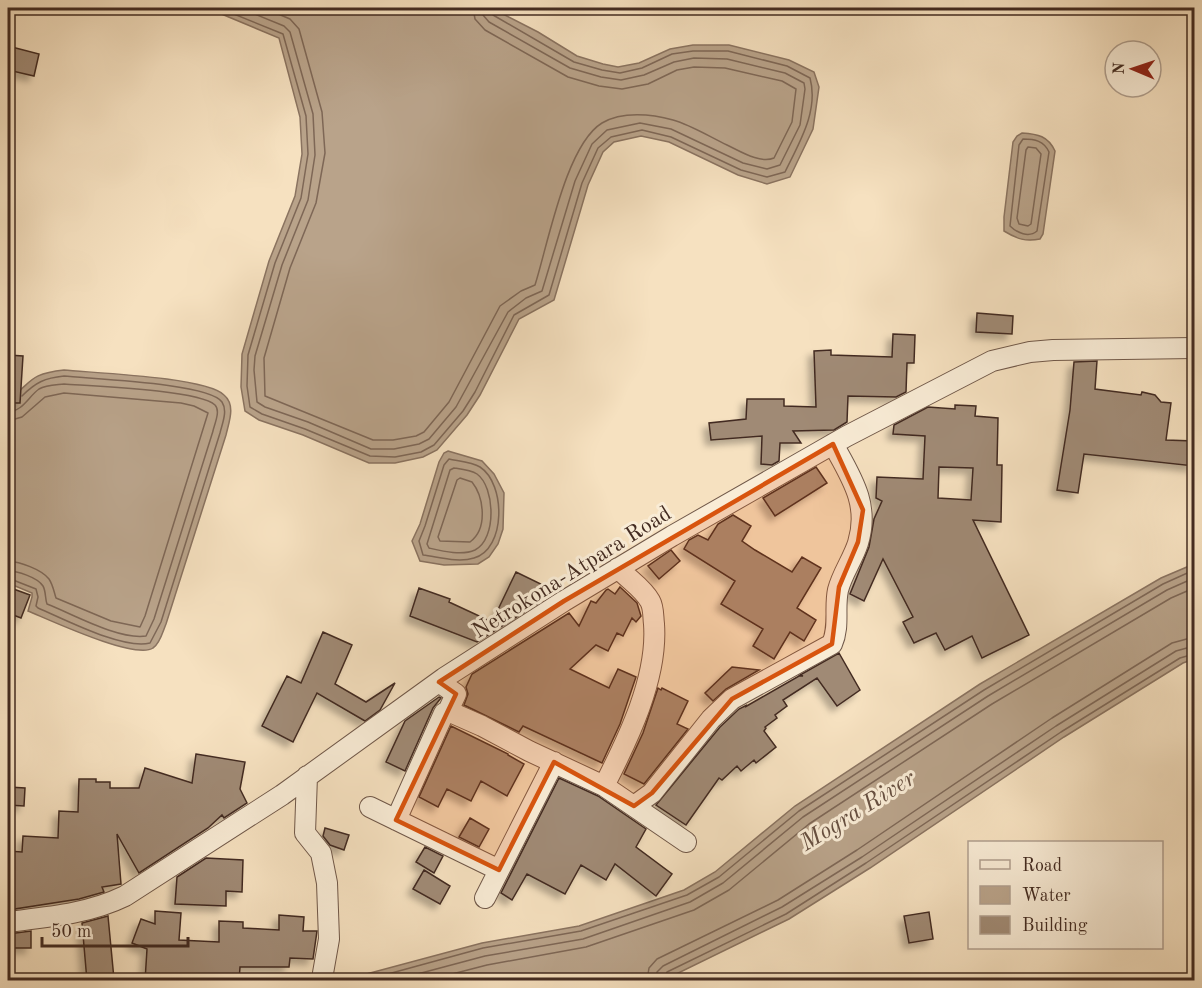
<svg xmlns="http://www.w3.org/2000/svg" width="1202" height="988" viewBox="0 0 1202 988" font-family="'Old Standard TT',serif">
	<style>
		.water { fill: #b9a38a; stroke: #8a7360; stroke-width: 1.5 }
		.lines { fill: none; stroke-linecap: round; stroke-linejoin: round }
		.shore { stroke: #7e6756; stroke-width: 1.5 }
		.building { fill: #a08a74; stroke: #432b21; stroke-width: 1.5; fill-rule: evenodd; filter: url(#shadow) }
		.minor-casing { stroke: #705849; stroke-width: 22 }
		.minor { stroke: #f9ecd6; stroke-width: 20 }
		.marked { fill: #d8540e; fill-opacity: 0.2; stroke: #d8540e; stroke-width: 4.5; stroke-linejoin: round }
		.labels { text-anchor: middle; stroke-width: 6; stroke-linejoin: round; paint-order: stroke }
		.street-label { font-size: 22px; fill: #432b21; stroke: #f9ecd6 }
		.water-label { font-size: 24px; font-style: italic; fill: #664f40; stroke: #f9ecd6 }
	</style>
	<defs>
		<filter id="shadow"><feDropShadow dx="-5.5" dy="5.5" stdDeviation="3" flood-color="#0004"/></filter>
	</defs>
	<rect width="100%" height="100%" fill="#f6e1c0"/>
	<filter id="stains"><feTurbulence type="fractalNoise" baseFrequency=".00333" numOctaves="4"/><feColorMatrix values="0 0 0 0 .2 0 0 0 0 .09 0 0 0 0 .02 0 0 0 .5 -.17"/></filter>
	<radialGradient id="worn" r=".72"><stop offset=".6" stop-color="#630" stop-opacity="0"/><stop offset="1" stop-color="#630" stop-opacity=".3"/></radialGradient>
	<path class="water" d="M207,8H491L538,32L577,56L603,64L618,67L639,63L670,49L693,45H729L789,60L814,72L819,87L813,129L790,177L767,184L738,175L669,142L641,136L614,142L603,152L588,185L554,300L519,319L480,395L467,415L437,450L423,457L395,463H369L303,435L259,420L245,411L241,387L242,354L269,261L295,196L302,154L300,117L279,38Z
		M1022,133C1038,134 1048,136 1055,151L1043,234L1040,239C1026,242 1017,239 1004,231V217L1013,142L1017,136Z
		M64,370C94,373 205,377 224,395C236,405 229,422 226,435L166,624C163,631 160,644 153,648C135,660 50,620 28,611L32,597V593L8,583V400C33,382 28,374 64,370Z
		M448,451L482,461L494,474L504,493L503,529L498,544L489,557L478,564L444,565L420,561L412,541L420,524L439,462L444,453Z
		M1194,564V659L1183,663L1064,737L870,868L789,919L664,980H344L482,943L579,926L684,890L715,872L795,806L980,684L1161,578Z"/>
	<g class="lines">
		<path class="shore" d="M219,8L283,34L306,116L308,154L301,198L275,263L248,355L247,386L250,407L262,414L305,429L370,456L395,457L421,452L434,445L463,411L475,392L514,315L549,295L582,183L598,148L611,137L642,130L671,137L741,170L767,177L785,172C799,143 819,111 810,78L787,66L728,51H693L672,54L642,68L620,73L602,70L574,62L493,15L490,8
			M240,8L284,26L290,32L313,114L315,155L308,200L282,265L255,356L254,370L257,402L265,407L308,422L371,449H394L419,444L429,439L456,407L508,312L526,298L542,291L575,181L592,144L607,130L640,123L671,129L743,163L767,169L780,165L800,125L805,89L804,83L785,73L727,59L694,58L674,62L644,75L621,80L601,77L570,68L489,22L483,15L482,8
			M264,8L290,19L299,29L322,112L325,153L316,203L290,268L264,358L265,396L373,440H393L416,436L424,432L449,402L500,306L521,291L535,285C548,244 566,145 602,123C622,111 652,114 673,120C691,125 710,137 727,145C740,151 760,164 774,158L792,122L796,89L782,81L725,68L694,67L677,70L648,84L622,89L599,86L568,77L485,30L475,19L473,8
			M1023,139C1035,139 1044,141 1049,152L1037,231C1029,238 1017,233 1010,226L1019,145Z
			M1028,147L1036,148L1041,154L1031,224L1028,226L1019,224L1017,218L1026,150Z
			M8,412C23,411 28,397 39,389C46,385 56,385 64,384C91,386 199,390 215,405C221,411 214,425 213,431L154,619L146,636C118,640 73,614 47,604C45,599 46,591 43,586C37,577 17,571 8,571
			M8,421L22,417L45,397L64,393L181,403L194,406L208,413L145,616L140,627L111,621L56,598C54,592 53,585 49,579C41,569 20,562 8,561
			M449,459C458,461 472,462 480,467C506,484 506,549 474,558C458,563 439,557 423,555L419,541L425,526L444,465Z
			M454,468C461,469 471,470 477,474C495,487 497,539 475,550C462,556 442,551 429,548L427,544L450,470Z
			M460,478L472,482C484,497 488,529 470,542L440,541L438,537L457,480Z
			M8,578L36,589L38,597L36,606L38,608C64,619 123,650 150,643L161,622L220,433C222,424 228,411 222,402C209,383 91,379 64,376C45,378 36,382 22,396
			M366,980L483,948L581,931L687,895L719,877L799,811L984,690L1163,584L1194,570
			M395,980L485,956L583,939L690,902L723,883L803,817L988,696L1167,590L1194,578
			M429,980L487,965L586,947L694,910L729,890L809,824L992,704L1171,598L1194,588
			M647,980L649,968L657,959L778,900L857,850L1052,718L1172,643L1194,637
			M656,980L657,972L663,966L782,907L862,857L1056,726L1176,651L1194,646
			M663,980L667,972L786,914L866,863L1061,732L1180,658L1194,654"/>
	</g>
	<path class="building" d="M8,46L39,54L34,76L8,70Z
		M977,313L1013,316L1012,334L976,332Z
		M893,334L915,335L914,363H907L906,392L896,397L848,396L847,422L834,430L793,431L801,443H780L779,461L772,465L761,464L762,436L711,440L709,423L746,419L747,399H784V406L816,407L814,351L831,350V355L892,357Z
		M8,355L23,356L20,403H8Z
		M1097,361L1095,389L1141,395L1142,392L1155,395L1161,402L1171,403L1166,440L1194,441V466L1084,454L1078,493L1057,490L1070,410L1074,362Z
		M955,405L976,406L975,416L998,418L997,465H1002L1001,522L973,520L1029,635L982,658L972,636L945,650L936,633L914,643L903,622L913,617L883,559L864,601L850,594L869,547L874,519L882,501L876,498L877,477L923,479L925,436L893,434L894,425L928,407L955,409ZM939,467L973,468L971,500L938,498Z
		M816,467L827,483L775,516L763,498Z
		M733,515L751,526L742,541L755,550L792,572L802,557L821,568L797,608L816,620L804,641L790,632L774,659L753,646L763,629L721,604L735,581L684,549L689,540L698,535L708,540L718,524Z
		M671,550L680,561L659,579L648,566Z
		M516,572L547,587L540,602L477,642L410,616L419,588L450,599L449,602L492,622Z
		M8,587L30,595L21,618L8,613Z
		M620,587L637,603L641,616L636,622L632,618L623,636L617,633L608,651L596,645L570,669L609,688L618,669L636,677L620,724L602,763L523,726L519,732L464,705L468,694L466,687L472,674L569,613L579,626L591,601L596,603L606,590L608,589L615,594Z
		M323,632L352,645L335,684L366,702L395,683L380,710L365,721L317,693L293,742L262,726L287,676L301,683Z
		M839,653L860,690L837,706L817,678L783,700L787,706L775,715L777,718L765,727L766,728L764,731L776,747L756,763L754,760L741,771L737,766L722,780L719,778L686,825L656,805L720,727L739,709L747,705L745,707L799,676H803L800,675Z
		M732,667L759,670L726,689L713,701L705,693Z
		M658,688L661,690L662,688L688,701L677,724L688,729L644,784L624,774L643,733Z
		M439,697L441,698L433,708L405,771L386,762L405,721Z
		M451,726L508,754V755L524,764L507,796L481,781L471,801L447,789L438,807L419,797Z
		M196,754L245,762L240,789L247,803L224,818L222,815L208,828L139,873L117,834L121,884L102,887L104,892L79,899L8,910V851L22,852L23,836L58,838L59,811L78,812L79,779H96V782H110V788H139L145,768L192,783Z
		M559,778L598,796L646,829L636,847L672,874L656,896L615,864L606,880L581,865L565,894L527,874L512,900L501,893Z
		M8,787L25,788L24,806L8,805Z
		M470,818L489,829L479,847L459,837Z
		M325,828L349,835L344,850L330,845L323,836Z
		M425,847L443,856L434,873L416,862Z
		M206,858L243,860L242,892L226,891V906L175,904L177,877Z
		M424,870L450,886L440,904L413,889Z
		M155,911L181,913L179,940L219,942V921L243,922V928L279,930V915L304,917L303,931H317L313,959L290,958L289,967H240L239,981L174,978V981H145L147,949L132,943L141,919L155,924Z
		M929,912L933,939L909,943L904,916Z
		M108,916L114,979L87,981L82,923Z
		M31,931V948H8V934Z"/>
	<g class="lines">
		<defs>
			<path id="minor" d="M439,682L456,694L448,711L482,726L529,751L604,786L686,842
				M307,776L305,833L321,853L327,883L329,939L323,973
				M604,786C628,739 658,678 654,624C653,617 654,608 650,601C643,588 628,579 618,568
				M634,806L652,793L711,719L732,699L832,644C840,626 834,608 838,590C842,574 853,559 858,543C870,504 851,477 833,444
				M370,807L499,870
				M396,820L444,713L448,711
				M485,898L554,762
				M8,922C48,917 88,914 125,896L282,795L444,678L564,601L672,536L847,436L992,361L1030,352L1053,350L1194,348"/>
		</defs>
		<use href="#minor" class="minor-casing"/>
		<use href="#minor" class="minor"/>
	</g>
	<path class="marked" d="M833,444L863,510L858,542L839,587L832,644L732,699L652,793L634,806L554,762L499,870L396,820L456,694L439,682L564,601Z"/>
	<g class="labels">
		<g class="street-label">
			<text transform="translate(571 571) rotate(-32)" y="8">Netrokona-Atpara Road</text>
		</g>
		<g class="water-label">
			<text transform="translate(857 810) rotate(-32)" y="8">Mogra River</text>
		</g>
	</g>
	<rect width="1202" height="988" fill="none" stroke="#f6e1c0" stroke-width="30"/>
	<rect x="9" y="9" width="1184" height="970" fill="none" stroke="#432b21" stroke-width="3"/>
	<rect x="15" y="15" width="1172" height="958" fill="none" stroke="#432b21" stroke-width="1.5"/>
	<rect x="968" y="841" width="195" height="108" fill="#f9ecd6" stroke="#b09f8e" stroke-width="1.5"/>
	<rect x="980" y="860" width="30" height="9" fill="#f9ecd6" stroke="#b09f8e" stroke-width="1.5"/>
	<text x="1022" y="871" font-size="18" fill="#432b21">Road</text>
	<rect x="980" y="886" width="30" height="18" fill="#b9a38a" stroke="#b09f8e" stroke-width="1.5"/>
	<text x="1022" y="901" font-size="18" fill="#432b21">Water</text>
	<rect x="980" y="916" width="30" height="18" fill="#a08a74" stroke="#b09f8e" stroke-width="1.5"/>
	<text x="1022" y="931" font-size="18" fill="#432b21">Building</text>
	<g transform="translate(1133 69) rotate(272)"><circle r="28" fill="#f9ecd6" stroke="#b09f8e" stroke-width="1.5"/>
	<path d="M0-4.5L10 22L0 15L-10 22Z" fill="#8f2418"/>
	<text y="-9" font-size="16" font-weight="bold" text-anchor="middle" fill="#432b21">N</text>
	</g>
	<path d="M42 937v9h146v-9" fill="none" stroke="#432b21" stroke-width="3"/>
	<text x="51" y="937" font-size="18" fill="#432b21" stroke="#f9ecd6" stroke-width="4.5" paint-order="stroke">50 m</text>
	<rect width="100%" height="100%" filter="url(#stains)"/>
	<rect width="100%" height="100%" fill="url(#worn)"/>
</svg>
